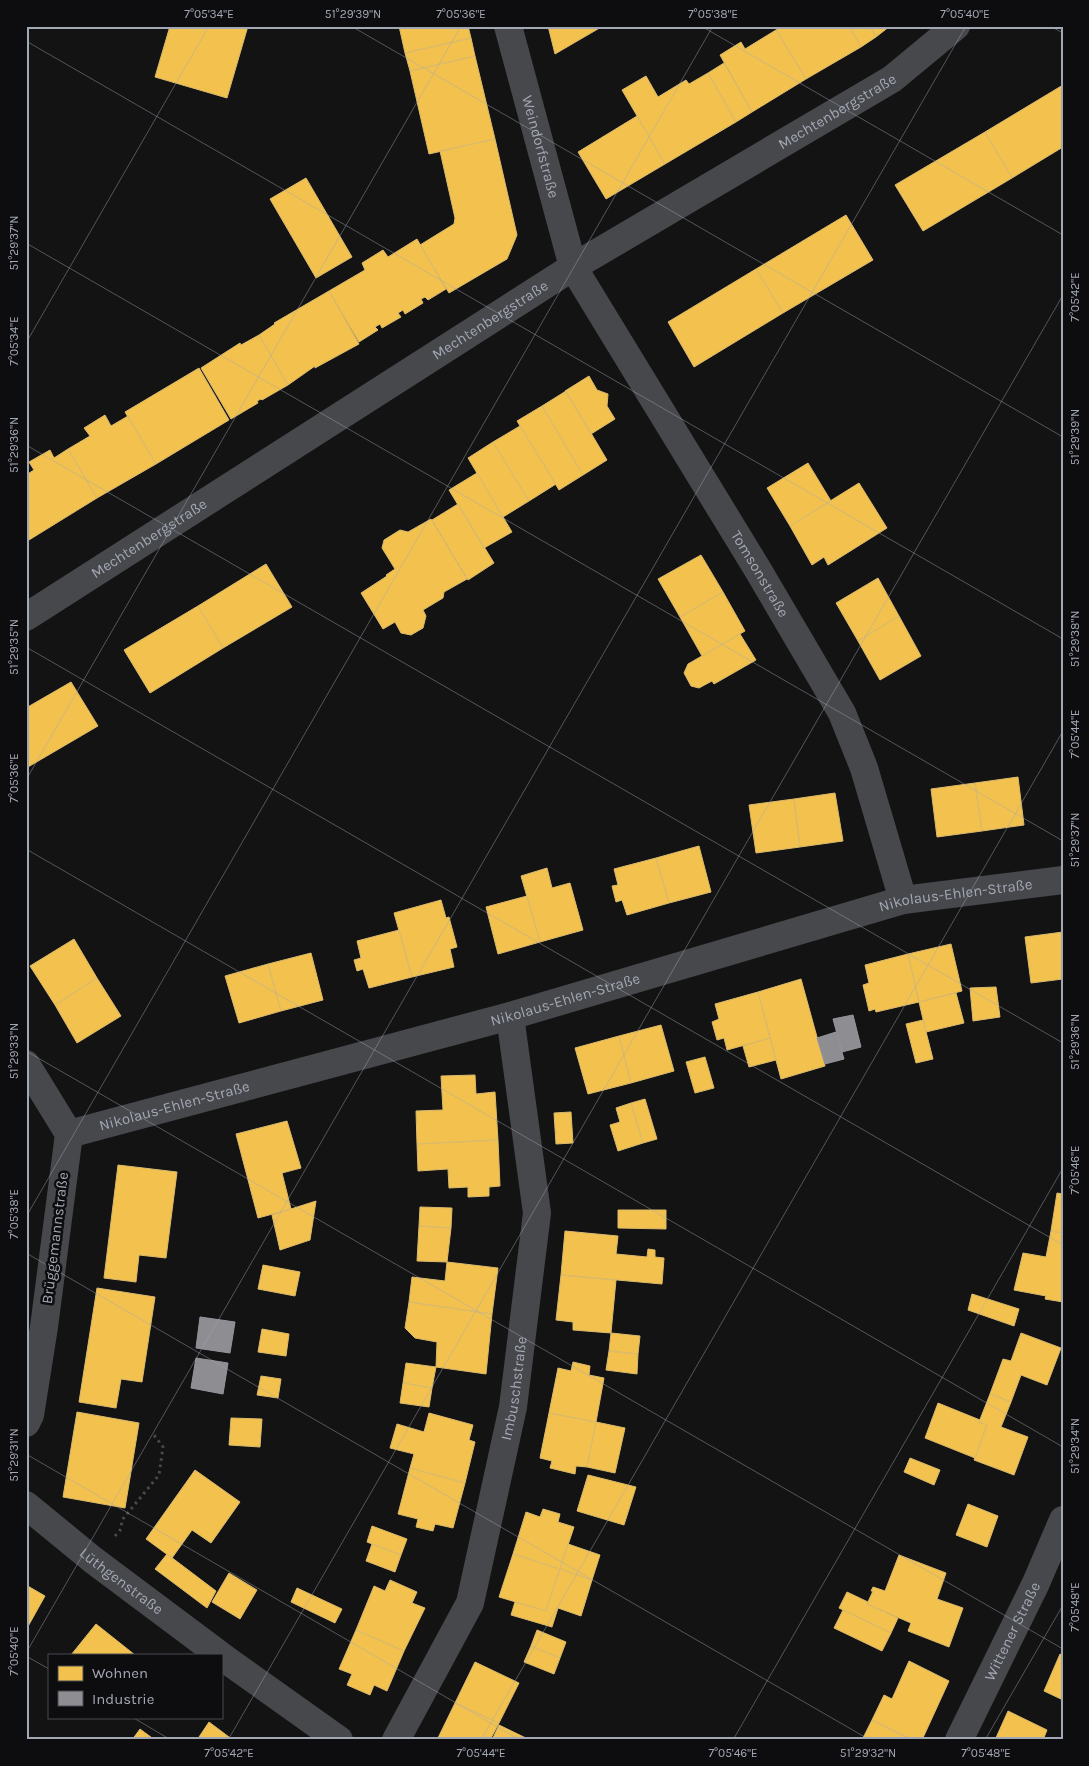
<svg xmlns="http://www.w3.org/2000/svg" width="1089" height="1766" viewBox="0 0 1089 1766" font-family="Karla,sans-serif">
	<style>
		.homes { fill: #f2c14e; stroke: #daba6d }
		.industry { fill: #8d8d92; stroke: #94959c }
		.lines { fill: none; stroke-linecap: round; stroke-linejoin: round }
		.path { stroke: #494a4e; stroke-width: 3; stroke-dasharray: 2.5 4; stroke-linecap: butt }
		.minor { stroke: #47484c; stroke-width: 28 }
		.ticks { fill: none; stroke: #a3a8b5; stroke-width: 1; stroke-opacity: 0.45 }
		.labels { text-anchor: middle; stroke-width: 5; stroke-linejoin: round; paint-order: stroke }
		.street-label { font-size: 15px; fill: #a3a8b5; stroke: #0d0d0f }
		.neatline { fill: none; stroke: #a3a8b5; stroke-width: 2 }
		.ticks-label { font-size: 12px; text-anchor: middle; fill: #a3a8b5 }
	</style>
	<rect width="100%" height="100%" fill="#131313"/>
	<path class="homes" d="M170,26H248L227,98L155,77Z
		M399,26H468L471,38L405,53Z
		M548,26H603L555,54Z
		M783,26H849L861,47L806,79L776,30Z
		M849,26H870L876,37L861,47Z
		M870,26H890L876,37Z
		M776,30L806,79L752,112L720,55L741,42L745,49Z
		M471,38L475,56L410,71L405,53Z
		M475,56L495,139L429,154L410,71Z
		M724,63L752,112L736,122L708,73Z
		M708,73L736,122L665,164L622,90L646,76L658,97L686,80L689,84Z
		M1063,85V147L1012,178L985,132Z
		M637,116L665,164L606,199L578,152Z
		M985,132L1012,178L923,231L895,185Z
		M495,139L517,235L507,259L449,293L420,245L454,224L455,218L440,151Z
		M306,178L352,257L316,278L270,199Z
		M846,215L873,260L783,313L756,269Z
		M417,239L446,289L428,300L425,297L421,299L423,303L405,314L403,310L398,313L401,317L382,328L380,324L375,327L378,330L359,342L329,291L365,270L362,263L383,250L388,257Z
		M756,269L783,313L694,367L668,322Z
		M329,291L359,344L315,368V366L288,385L259,335L275,324L274,323Z
		M259,335L288,385L262,400L261,399L257,401L258,403L231,419L201,368L240,343L241,345Z
		M199,368L229,420L156,464L125,412Z
		M589,376L597,390L608,394L607,406L615,419L591,434L565,391Z
		M566,391L607,460L583,475L542,406Z
		M542,406L583,475L559,490L517,421Z
		M105,415L111,426L128,416L156,464L97,498L68,449L90,436L84,428Z
		M520,426L556,484L529,501L493,442Z
		M493,442L529,501L503,517L468,458Z
		M68,449L97,498L29,540L26,535V475L34,470L29,462L50,450L54,458Z
		M808,463L831,501L790,526L767,488Z
		M477,473L512,532L484,548L449,490Z
		M859,483L887,528L828,565L824,557L812,565L790,526Z
		M458,504L494,563L468,580L432,520Z
		M431,519L467,579L444,592L443,598L423,610L426,616L423,628L411,635L401,633L395,622L383,629L361,593L387,576L386,575L395,569L382,548L384,540L400,530L408,532Z
		M701,555L723,592L680,617L658,579Z
		M266,564L292,607L223,648L198,606Z
		M878,578L899,616L858,641L836,603Z
		M723,592L745,631L702,656L680,617Z
		M198,606L223,648L150,693L124,650Z
		M899,616L921,656L880,680L858,641Z
		M740,634L756,660L714,684L712,681L699,688L691,686L684,673L688,664Z
		M71,682L98,726L28,767L26,765V708Z
		M1018,777L1024,825L982,831L975,783Z
		M975,783L982,831L937,837L931,789Z
		M835,793L843,841L800,847L794,799Z
		M794,799L800,847L756,853L749,805Z
		M699,846L711,892L669,903L656,858Z
		M656,858L669,903L627,915L622,900L616,902L612,886L618,885L614,869Z
		M547,868L552,888L570,883L583,930L540,942L521,876Z
		M527,896L540,942L498,954L486,907Z
		M441,900L446,918L449,917L457,947L450,949L454,967L412,977L394,913Z
		M399,930L412,977L369,988L363,969L357,971L354,960L361,958L357,941Z
		M1063,932V979L1031,983L1025,937Z
		M74,939L97,978L55,1005L30,966Z
		M951,944L962,991L919,1002L908,954Z
		M311,953L323,1000L281,1011L268,964Z
		M908,954L919,1002L876,1012L875,1009L869,1011L863,985L869,983L865,965Z
		M268,964L281,1011L239,1023L225,976Z
		M97,978L121,1016L77,1043L55,1005Z
		M801,979L825,1066L781,1079L758,992Z
		M996,987L1000,1017L973,1021L970,988Z
		M758,992L770,1038L727,1050L724,1038L717,1040L712,1022L719,1019L715,1004Z
		M956,993L964,1023L926,1032L919,1002Z
		M923,1020L933,1059L916,1063L906,1024Z
		M661,1025L674,1071L631,1083L619,1036Z
		M619,1036L631,1083L588,1094L575,1048Z
		M770,1038L776,1060L749,1067L743,1046Z
		M705,1057L714,1088L695,1093L686,1062Z
		M475,1075L476,1094L495,1092L498,1140L417,1144L416,1111L443,1110L441,1076Z
		M645,1099L657,1139L643,1143L631,1103Z
		M631,1103L643,1143L618,1151L610,1125L620,1122L616,1108Z
		M571,1112L573,1143L556,1144L554,1113Z
		M287,1121L301,1168L282,1173L291,1209L258,1218L236,1134Z
		M498,1140L500,1186L489,1187V1196L468,1197V1187L449,1188L448,1169L418,1171L417,1144Z
		M118,1165L177,1172L166,1258L139,1255L136,1282L104,1278Z
		M1057,1193L1063,1194V1233L1051,1231Z
		M316,1201L310,1240L280,1250L272,1215Z
		M420,1207L452,1208L451,1228L419,1226Z
		M618,1210H666V1229L618,1228Z
		M419,1226L451,1228L447,1262L417,1261Z
		M565,1231L618,1236L616,1254L647,1257L648,1249L655,1250V1257L664,1258L662,1284L561,1275Z
		M1051,1231L1063,1233V1302L1045,1299L1046,1296L1014,1290L1023,1253L1046,1257Z
		M447,1262L498,1268L492,1314L409,1302L412,1277L445,1281Z
		M263,1265L300,1272L295,1296L258,1289Z
		M561,1275L616,1280L611,1333L573,1330V1322L556,1320Z
		M97,1288L155,1297L142,1382L121,1379L116,1408L79,1402Z
		M972,1294L1019,1309L1014,1326L968,1310Z
		M409,1302L492,1314L486,1374L436,1367L437,1342L415,1338L405,1328Z
		M262,1329L289,1334L286,1356L258,1352Z
		M611,1333L640,1336L638,1354L609,1351Z
		M1021,1333L1061,1348L1047,1385L1021,1375L1011,1402L990,1394L1003,1359L1011,1361Z
		M609,1351L638,1354L637,1374L606,1370Z
		M573,1362L590,1366L589,1375L604,1378L596,1422L549,1413L558,1368L571,1371Z
		M406,1363L436,1367L432,1388L403,1383Z
		M261,1376L281,1379L278,1398L257,1395Z
		M403,1383L432,1388L429,1407L400,1403Z
		M990,1394L1011,1402L1001,1427L1028,1437L1014,1475L974,1460L987,1425L979,1422Z
		M938,1403L980,1420L979,1422L987,1425L975,1458L925,1438Z
		M77,1412L139,1423L125,1508L63,1497Z
		M429,1413L473,1425L469,1440L475,1442L465,1483L410,1468L414,1454L390,1448L397,1424L424,1432Z
		M549,1413L596,1422L587,1467L576,1466L575,1474L550,1468L552,1461L540,1458Z
		M231,1418L262,1419L260,1447L229,1445Z
		M596,1422L625,1428L615,1473L587,1467Z
		M910,1458L940,1470L934,1485L904,1472Z
		M410,1468L465,1483L453,1528L435,1524L433,1531L416,1527L418,1519L398,1514Z
		M195,1470L240,1502L211,1543L192,1530L172,1558L146,1539Z
		M588,1475L636,1487L624,1525L577,1511Z
		M968,1504L998,1516L987,1547L956,1535Z
		M543,1509L560,1514L558,1522L574,1527L560,1569L513,1554L526,1512L540,1517Z
		M372,1526L407,1539L401,1555L367,1542Z
		M372,1544L401,1555L395,1572L366,1561Z
		M568,1544L600,1555L592,1580L560,1569Z
		M167,1554L216,1591L207,1608L155,1569Z
		M513,1554L560,1569L546,1611L499,1597Z
		M899,1555L946,1573L937,1599L963,1608L949,1647L908,1631L911,1623L867,1604L873,1591H871L873,1587L885,1591Z
		M560,1569L592,1580L581,1616L558,1608L552,1627L511,1615L515,1602L546,1611Z
		M229,1573L257,1590L240,1619L212,1602Z
		M390,1580L417,1592L412,1603L425,1608L404,1651L356,1630L374,1586L385,1591Z
		M26,1585L45,1596L26,1630Z
		M297,1588L342,1609L335,1623L291,1602Z
		M847,1592L868,1602L867,1604L898,1618L891,1633L839,1608Z
		M843,1610L891,1633L882,1651L834,1628Z
		M96,1624L135,1655H71Z
		M356,1630L404,1651L387,1691L374,1685L370,1695L347,1685L352,1674L339,1669Z
		M537,1630L566,1642L560,1658L531,1646Z
		M531,1646L560,1658L554,1674L524,1662Z
		M1060,1654L1063,1655V1700L1044,1691Z
		M909,1661L949,1681L922,1740H912L872,1720L884,1695L892,1699Z
		M475,1662L519,1683L499,1723L455,1703Z
		M455,1703L499,1723L490,1740H437Z
		M1008,1711L1047,1730L1043,1740H995Z
		M872,1720L912,1740H862Z
		M209,1722L233,1740H197Z
		M499,1725L530,1740H492Z
		M140,1729L144,1732L155,1740H132Z"/>
	<path class="industry" d="M853,1015L861,1047L842,1052L833,1019Z
		M836,1032L844,1059L825,1064L817,1038Z
		M200,1317L235,1322L230,1353L196,1348Z
		M196,1358L228,1363L223,1394L191,1388Z"/>
	<g class="lines">
		<path class="path" d="M115,1536L121,1529L122,1520L159,1475L163,1447L154,1435"/>
		<g class="minor">
			<path id="s1" d="M508,26L573,267L758,570L842,713L864,768L903,900"/>
			<path id="s2" d="M26,617L573,267L892,79L956,26"/>
			<path d="M26,1064L69,1134L44,1327L30,1415L26,1423"/>
			<path id="s3" d="M69,1134L510,1016L903,900L1063,880"/>
			<path id="s4" d="M26,1505L93,1560L220,1655"/>
			<path d="M221,1656L339,1740"/>
			<path id="s5" d="M396,1740L470,1603L513,1407L537,1213L510,1016"/>
			<path id="s6" d="M959,1740L1036,1583L1063,1520"/>
		</g>
	</g>
	<path class="ticks" d="M351,26L1063,437M701,26L1063,235M1050,26L1063,33M26,41L1063,639M26,243L1063,841M26,343L209,26M26,445L1063,1043M26,647L1063,1245M26,780L461,26M26,849L1063,1447M26,1051L1063,1649M26,1217L713,26M26,1253L870,1740M26,1454L520,1740M26,1653L966,26M26,1656L49,1669M132,1717L171,1740M228,1740L1063,295M481,1740L1063,731M733,1740L1063,1168M985,1740L1063,1605"/>
	<g class="labels">
		<g class="street-label">
			<text dy="5" stroke="none"><textPath href="#s2" startOffset="956">Mechtenbergstraße</textPath></text>
			<text dy="5" stroke="none"><textPath href="#s1" startOffset="125">Weindorfstraße</textPath></text>
			<text dy="5" stroke="none"><textPath href="#s2" startOffset="551">Mechtenbergstraße</textPath></text>
			<text dy="5" stroke="none"><textPath href="#s2" startOffset="146">Mechtenbergstraße</textPath></text>
			<text dy="5" stroke="none"><textPath href="#s1" startOffset="609">Tomsonstraße</textPath></text>
			<text dy="5" stroke="none"><textPath href="#s3" startOffset="919">Nikolaus-Ehlen-Straße</textPath></text>
			<text dy="5" stroke="none"><textPath href="#s3" startOffset="514">Nikolaus-Ehlen-Straße</textPath></text>
			<text dy="5" stroke="none"><textPath href="#s3" startOffset="109">Nikolaus-Ehlen-Straße</textPath></text>
			<text transform="translate(55 1238) rotate(-83)" y="5">Brüggemannstraße</text>
			<text dy="5" stroke="none"><textPath href="#s5" startOffset="375">Imbuschstraße</textPath></text>
			<text dy="5" stroke="none"><textPath href="#s4" startOffset="122">Lüthgenstraße</textPath></text>
			<text dy="5" stroke="none"><textPath href="#s6" startOffset="121">Wittener Straße</textPath></text>
		</g>
	</g>
	<rect width="1089" height="1766" fill="none" stroke="#0d0d0f" stroke-width="55"/>
	<rect x="48" y="1654" width="175" height="65" fill="#0d0d0f" stroke="#494b51"/>
	<rect x="58" y="1666" width="25" height="15" fill="#f2c14e" stroke="#494b51"/>
	<text x="92" y="1678" font-size="15" fill="#a3a8b5">Wohnen</text>
	<rect x="58" y="1691" width="25" height="15" fill="#8d8d92" stroke="#494b51"/>
	<text x="92" y="1704" font-size="15" fill="#a3a8b5">Industrie</text>
	<rect x="28" y="28" width="1034" height="1710" class="neatline"/>
	<g class="ticks-label">
		<text x="209" y="18">7°05'34"E</text>
		<text x="353" y="18">51°29'39"N</text>
		<text x="461" y="18">7°05'36"E</text>
		<text x="713" y="18">7°05'38"E</text>
		<text x="965" y="18">7°05'40"E</text>
		<text transform="translate(14 243) rotate(-90)" y="4">51°29'37"N</text>
		<text transform="translate(1075 297) rotate(-90)" y="4">7°05'42"E</text>
		<text transform="translate(14 341) rotate(-90)" y="4">7°05'34"E</text>
		<text transform="translate(1075 437) rotate(-90)" y="4">51°29'39"N</text>
		<text transform="translate(14 445) rotate(-90)" y="4">51°29'36"N</text>
		<text transform="translate(1075 639) rotate(-90)" y="4">51°29'38"N</text>
		<text transform="translate(14 647) rotate(-90)" y="4">51°29'35"N</text>
		<text transform="translate(1075 734) rotate(-90)" y="4">7°05'44"E</text>
		<text transform="translate(14 778) rotate(-90)" y="4">7°05'36"E</text>
		<text transform="translate(1075 840) rotate(-90)" y="4">51°29'37"N</text>
		<text transform="translate(1075 1042) rotate(-90)" y="4">51°29'36"N</text>
		<text transform="translate(14 1051) rotate(-90)" y="4">51°29'33"N</text>
		<text transform="translate(1075 1170) rotate(-90)" y="4">7°05'46"E</text>
		<text transform="translate(14 1214) rotate(-90)" y="4">7°05'38"E</text>
		<text transform="translate(1075 1446) rotate(-90)" y="4">51°29'34"N</text>
		<text transform="translate(14 1455) rotate(-90)" y="4">51°29'31"N</text>
		<text transform="translate(1075 1607) rotate(-90)" y="4">7°05'48"E</text>
		<text transform="translate(14 1651) rotate(-90)" y="4">7°05'40"E</text>
		<text x="229" y="1757">7°05'42"E</text>
		<text x="481" y="1757">7°05'44"E</text>
		<text x="733" y="1757">7°05'46"E</text>
		<text x="868" y="1757">51°29'32"N</text>
		<text x="986" y="1757">7°05'48"E</text>
	</g>
</svg>
